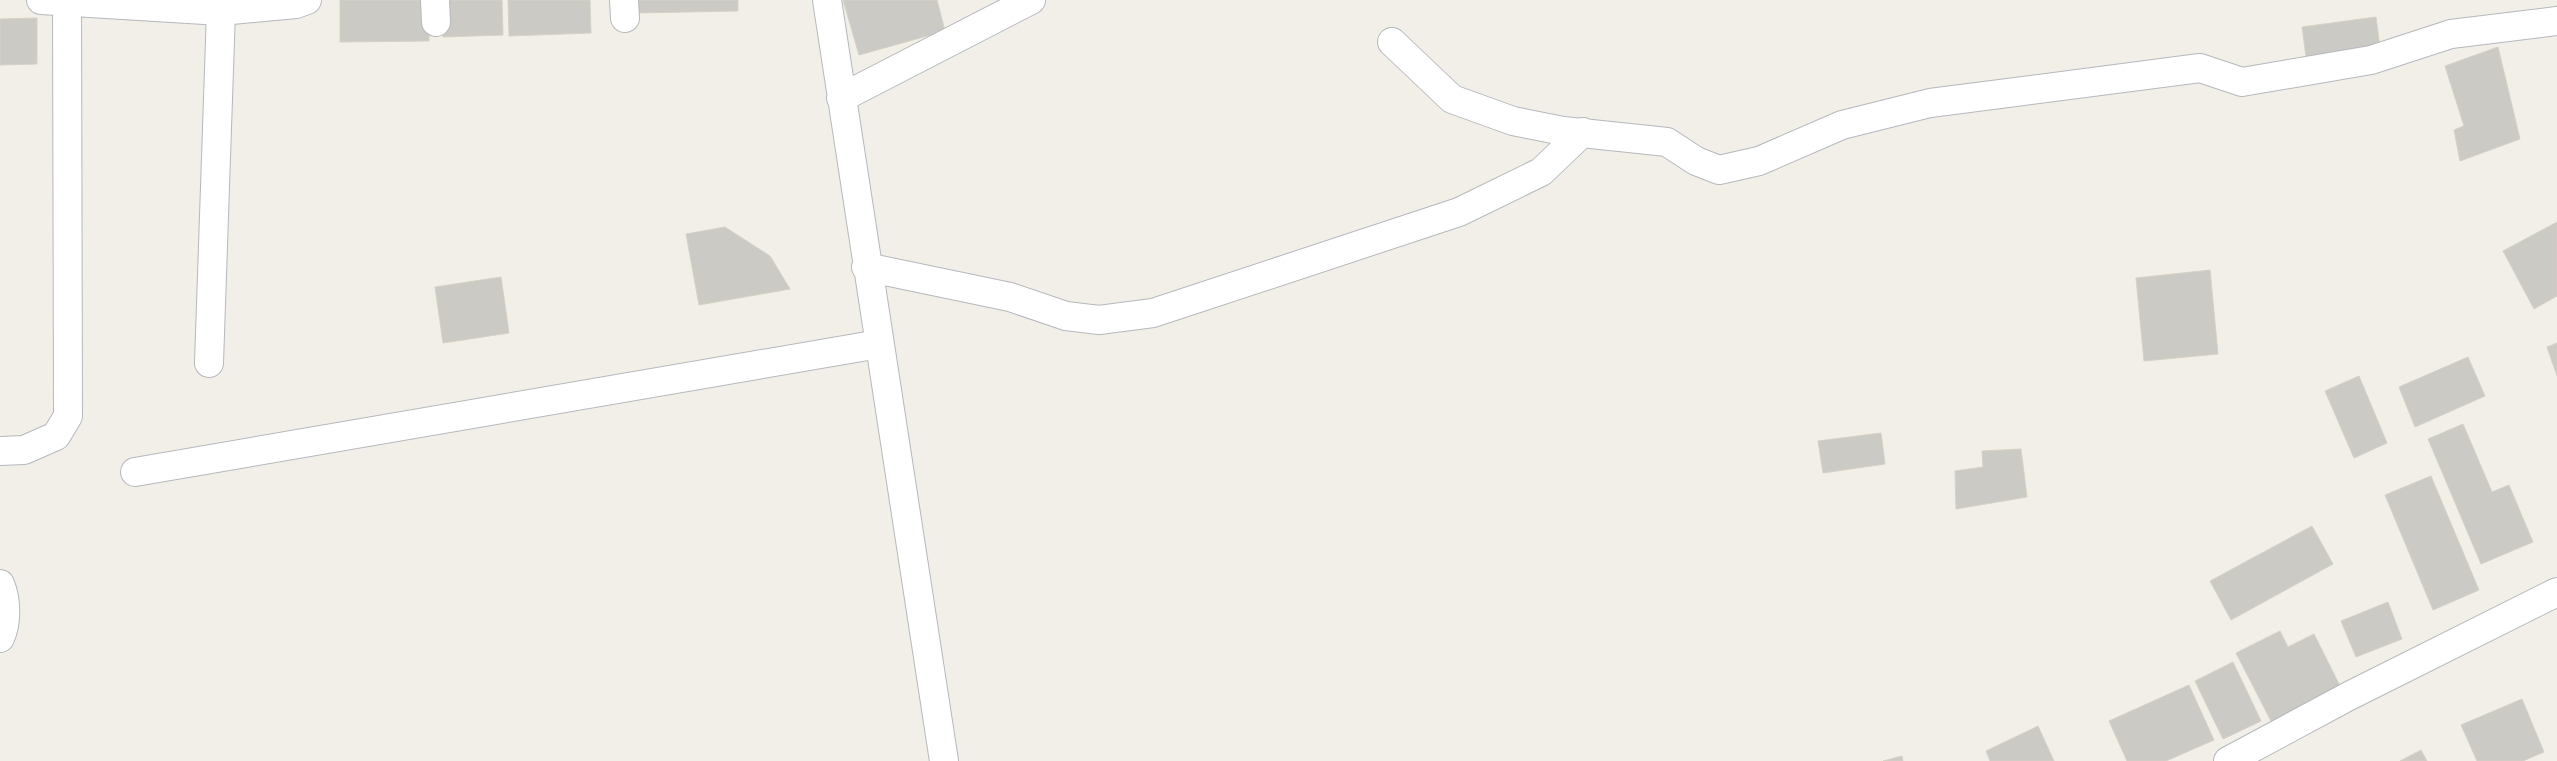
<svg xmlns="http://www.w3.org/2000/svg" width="2557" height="761" viewBox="0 0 2557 761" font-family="Jost,sans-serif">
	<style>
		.building { fill: #cccac5; stroke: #d6d1c6 }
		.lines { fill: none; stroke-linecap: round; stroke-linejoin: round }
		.minor-casing { stroke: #b5b8bc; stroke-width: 30 }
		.minor { stroke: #fff; stroke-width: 28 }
	</style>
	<rect width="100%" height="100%" fill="#f1efe8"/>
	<path class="building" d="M340,0H429V41L340,42Z
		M442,0H502L503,35L443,37Z
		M508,0H590L591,33L509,36Z
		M636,0H738V11L636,13Z
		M843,0H937L945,31L859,55Z
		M2376,17L2380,48L2306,57L2302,27Z
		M37,18V64L0,65V19Z
		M2498,47L2520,139L2460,161L2454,130L2464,126L2445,66Z
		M2557,222V296L2534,309L2503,251Z
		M725,227L770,256L790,289L699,305L686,234Z
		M2210,270L2218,354L2144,361L2136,278Z
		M501,277L509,333L443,343L435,287Z
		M2557,343V376L2547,347Z
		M2468,357L2485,396L2415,427L2399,387Z
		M2359,376L2387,443L2354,458L2325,391Z
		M2463,424L2492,492L2509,485L2533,542L2481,564L2428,439Z
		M1881,433L1885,464L1823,473L1818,441Z
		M2021,449L2027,497L1956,509L1955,471L1983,467L1982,451Z
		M2431,476L2479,590L2433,610L2385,495Z
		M2312,526L2333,564L2231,620L2210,581Z
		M2388,602L2402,639L2356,657L2341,621Z
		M2280,631L2288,647L2314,634L2341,688L2272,723L2236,653Z
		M2233,662L2261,721L2223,739L2195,681Z
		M2189,685L2214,740L2166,761H2127L2109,721Z
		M2522,699L2544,752L2523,761H2477L2461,725Z
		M2038,726L2054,761H1990L1986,751Z
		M2421,750L2427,761H2400Z
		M1902,756L1903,761H1883Z"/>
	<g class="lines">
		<defs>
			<path id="minor" d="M41,0L221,11L296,4L307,0
				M435,0L436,22
				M624,0L625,18
				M827,0L944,761
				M1392,42L1452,99L1513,121L1563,131L1667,142L1696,161L1719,170L1759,161L1842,125L1930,103L2200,68L2242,82L2371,60L2451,34L2557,21
				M841,98L1031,0
				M866,267L1010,297L1066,316L1099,320L1153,313L1459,212L1541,172L1583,132
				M209,363L221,11
				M0,451L24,450L56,436L68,416L67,2
				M135,472L879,344
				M0,584C7,600 7,623 0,638
				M2228,761L2349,696L2557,592"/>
		</defs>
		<use href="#minor" class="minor-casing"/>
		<use href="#minor" class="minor"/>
	</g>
</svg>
